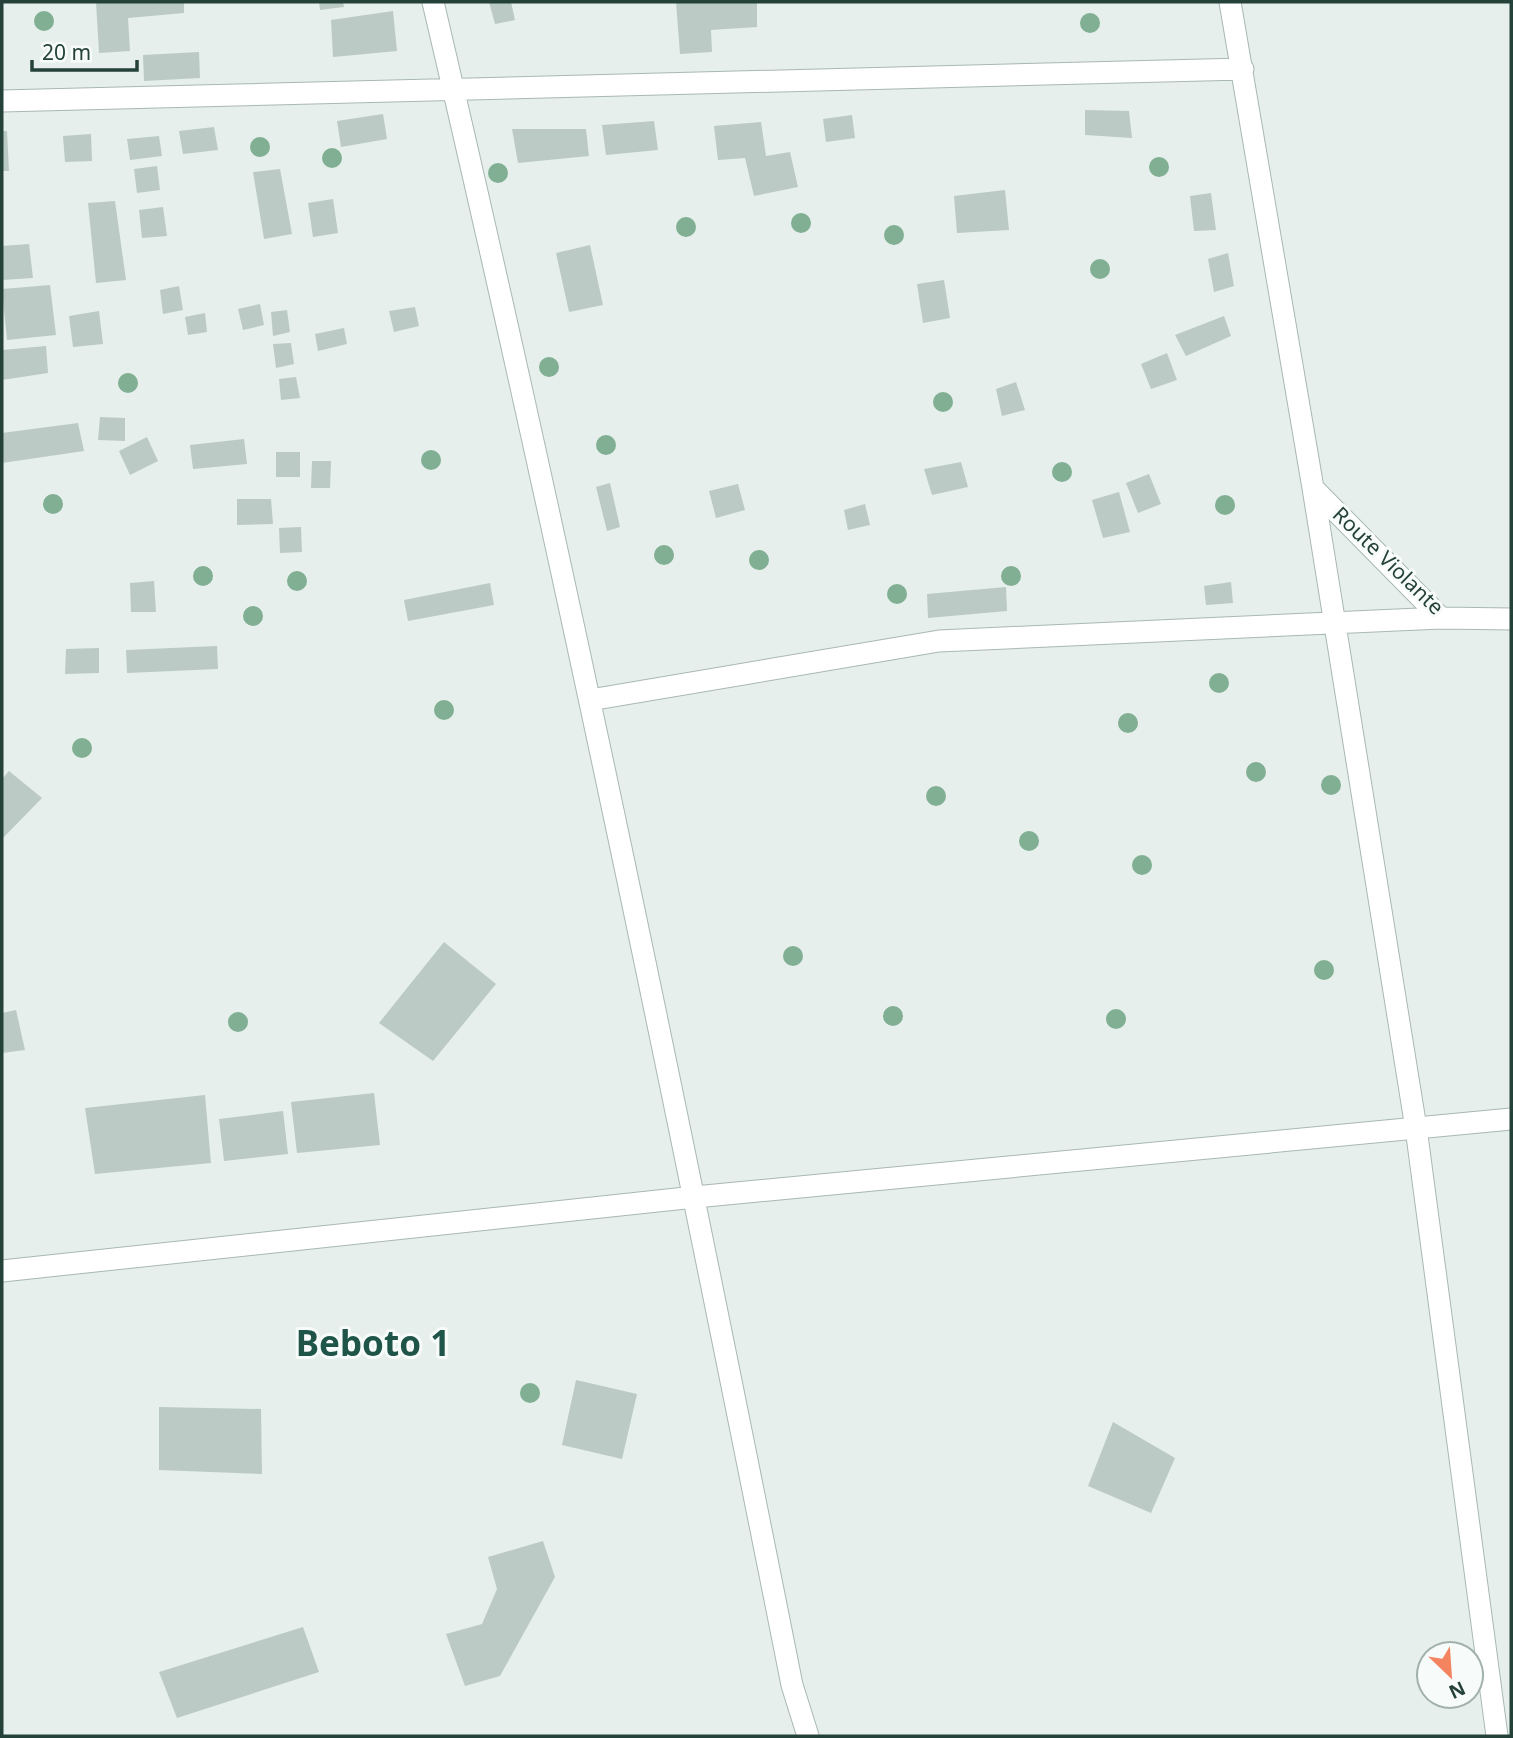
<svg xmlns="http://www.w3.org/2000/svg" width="1513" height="1738" viewBox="0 0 1513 1738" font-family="'Noto Sans',sans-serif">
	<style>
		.building { fill: #bbcac4 }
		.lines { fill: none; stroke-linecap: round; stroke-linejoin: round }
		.minor-casing { stroke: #a8b8b2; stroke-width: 23 }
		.tertiary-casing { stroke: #a8b8b2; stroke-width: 23 }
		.minor { stroke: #fff; stroke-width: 21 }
		.tertiary { stroke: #fff; stroke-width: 21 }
		.tree { fill: #80af93 }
		.labels { text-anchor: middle; stroke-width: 6; stroke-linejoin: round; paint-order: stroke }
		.street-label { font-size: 21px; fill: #24423a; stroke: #f7fbf9 }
		.town-label { font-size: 35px; font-weight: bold; fill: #1f5548; stroke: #f7fbf9 }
	</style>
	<rect width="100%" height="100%" fill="#e6efeb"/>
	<path class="building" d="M96,2H184V13L128,18L130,51L99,53Z
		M319,2H343L344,7L320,10Z
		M489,2H511L515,20L495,24Z
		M676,2H757V27L711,30L712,52L680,54Z
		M393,11L397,51L333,57L331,20Z
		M199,52L200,78L144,81L143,55Z
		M1085,110L1129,111L1132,138L1085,135Z
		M383,114L387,139L341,147L337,121Z
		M852,115L855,138L826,142L823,119Z
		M654,121L658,150L606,155L602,125Z
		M761,122L766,156L790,152L798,187L754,196L745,158L718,160L714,126Z
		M214,127L218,150L183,154L179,131Z
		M512,129H586L589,156L518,163Z
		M2,131H7L9,171H2Z
		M91,134L92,161L65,162L63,136Z
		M159,136L162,156L130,160L127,139Z
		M157,166L160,190L137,193L134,169Z
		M280,169L292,234L264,239L253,172Z
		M1005,190L1009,230L957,233L954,196Z
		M1211,193L1216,230L1194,231L1190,196Z
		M333,199L338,233L313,237L308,203Z
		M115,201L126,280L96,283L88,203Z
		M163,207L167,236L142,238L139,210Z
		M29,244L33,278L2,280V246Z
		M590,245L603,305L569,312L556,253Z
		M1228,253L1234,286L1214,292L1208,259Z
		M944,280L950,318L923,323L917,284Z
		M50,285L56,335L7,340L2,289Z
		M179,286L183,310L163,314L160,290Z
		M260,304L264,325L243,330L238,309Z
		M415,307L419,326L394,332L389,311Z
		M287,310L290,332L273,336L271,312Z
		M99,311L103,344L73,347L69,316Z
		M205,313L207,332L188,335L185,317Z
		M1224,316L1231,336L1186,356L1175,335Z
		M344,328L347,344L318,351L315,334Z
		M291,343L294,364L276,368L273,344Z
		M46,346L48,373L2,380V350Z
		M1167,353L1177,380L1151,389L1141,364Z
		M296,377L300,398L281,400L279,379Z
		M1016,382L1025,410L1002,416L996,389Z
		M100,417L125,418V441L98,440Z
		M78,423L84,451L2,463V433Z
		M147,437L158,461L130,475L119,451Z
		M244,439L247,464L193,469L190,445Z
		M276,452H300V477H276Z
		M312,461H331L330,488H311Z
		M961,462L968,487L932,495L924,469Z
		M1149,474L1161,504L1138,513L1126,483Z
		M610,483L620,527L607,531L596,487Z
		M738,484L745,510L716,518L709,491Z
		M1119,492L1130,532L1103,538L1092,500Z
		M237,499H271L273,524L237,525Z
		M865,504L870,525L848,530L844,510Z
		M301,527L302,552L280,553L279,528Z
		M154,581L156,612H131L130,583Z
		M1231,582L1233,603L1206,605L1204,586Z
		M490,583L494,605L408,621L404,600Z
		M1006,587L1007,611L928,618L927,594Z
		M217,646L218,669L127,673L126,650Z
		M99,648V673L65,674L66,649Z
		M9,771L42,798L2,839V779Z
		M444,942L496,984L433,1061L379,1023Z
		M16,1010L25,1050L2,1053V1013Z
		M374,1093L380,1145L297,1153L291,1102Z
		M205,1095L211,1163L95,1174L85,1108Z
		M283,1111L288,1154L224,1161L219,1119Z
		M576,1380L637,1394L622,1459L562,1445Z
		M159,1407L261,1409L262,1474L159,1470Z
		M1113,1422L1175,1458L1151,1513L1088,1486Z
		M543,1541L555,1577L500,1676L465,1686L446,1634L482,1624L497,1589L488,1557Z
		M303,1627L319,1672L177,1718L159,1672Z"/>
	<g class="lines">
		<defs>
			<path id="minor" d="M433,2C564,560 680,1122 792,1685L808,1736
				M1230,2L1313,488L1416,1128L1497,1736
				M2,101L1243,69
				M1313,488L1441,618L1511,619
				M590,700L939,641L1441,618"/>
			<path id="tertiary" d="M2,1271L695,1197L1511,1119"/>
		</defs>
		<use href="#minor" class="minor-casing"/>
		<use href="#tertiary" class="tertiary-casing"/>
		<use href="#minor" class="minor"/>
		<use href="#tertiary" class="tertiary"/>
	</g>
	<g class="tree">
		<circle cx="44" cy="21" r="10"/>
		<circle cx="1090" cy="23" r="10"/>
		<circle cx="260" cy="147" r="10"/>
		<circle cx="332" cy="158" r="10"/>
		<circle cx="1159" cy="167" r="10"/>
		<circle cx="498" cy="173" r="10"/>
		<circle cx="801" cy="223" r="10"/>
		<circle cx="686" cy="227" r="10"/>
		<circle cx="894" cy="235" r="10"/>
		<circle cx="1100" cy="269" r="10"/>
		<circle cx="549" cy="367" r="10"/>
		<circle cx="128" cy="383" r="10"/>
		<circle cx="943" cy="402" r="10"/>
		<circle cx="606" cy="445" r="10"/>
		<circle cx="431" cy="460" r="10"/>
		<circle cx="1062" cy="472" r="10"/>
		<circle cx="53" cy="504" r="10"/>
		<circle cx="1225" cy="505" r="10"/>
		<circle cx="664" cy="555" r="10"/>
		<circle cx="759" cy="560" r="10"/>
		<circle cx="203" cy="576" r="10"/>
		<circle cx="1011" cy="576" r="10"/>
		<circle cx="297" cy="581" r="10"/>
		<circle cx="897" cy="594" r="10"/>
		<circle cx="253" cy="616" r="10"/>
		<circle cx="1219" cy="683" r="10"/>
		<circle cx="444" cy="710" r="10"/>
		<circle cx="1128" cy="723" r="10"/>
		<circle cx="82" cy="748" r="10"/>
		<circle cx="1256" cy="772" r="10"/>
		<circle cx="1331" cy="785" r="10"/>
		<circle cx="936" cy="796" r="10"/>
		<circle cx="1029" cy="841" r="10"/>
		<circle cx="1142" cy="865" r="10"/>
		<circle cx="793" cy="956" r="10"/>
		<circle cx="1324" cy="970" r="10"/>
		<circle cx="893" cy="1016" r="10"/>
		<circle cx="1116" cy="1019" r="10"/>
		<circle cx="238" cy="1022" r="10"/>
		<circle cx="530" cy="1393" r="10"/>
	</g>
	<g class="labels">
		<g class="street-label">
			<text transform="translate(1388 561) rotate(44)" y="7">Route Violante</text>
		</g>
		<g class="town-label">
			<text x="373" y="1356">Beboto 1</text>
		</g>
	</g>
	<rect width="1513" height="1738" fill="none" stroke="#24423a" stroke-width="7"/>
	<g transform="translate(1450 1675) rotate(155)"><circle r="33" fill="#f7fbf9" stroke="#a3b1ad" stroke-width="2"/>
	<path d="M0-5L12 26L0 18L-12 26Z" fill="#f4845f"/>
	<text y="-10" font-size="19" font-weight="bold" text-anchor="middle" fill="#24423a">N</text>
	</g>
	<path d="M32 60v10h105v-10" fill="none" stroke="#24423a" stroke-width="3.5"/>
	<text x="42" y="60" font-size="21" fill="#24423a" stroke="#f7fbf9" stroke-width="5" paint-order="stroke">20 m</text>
</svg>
